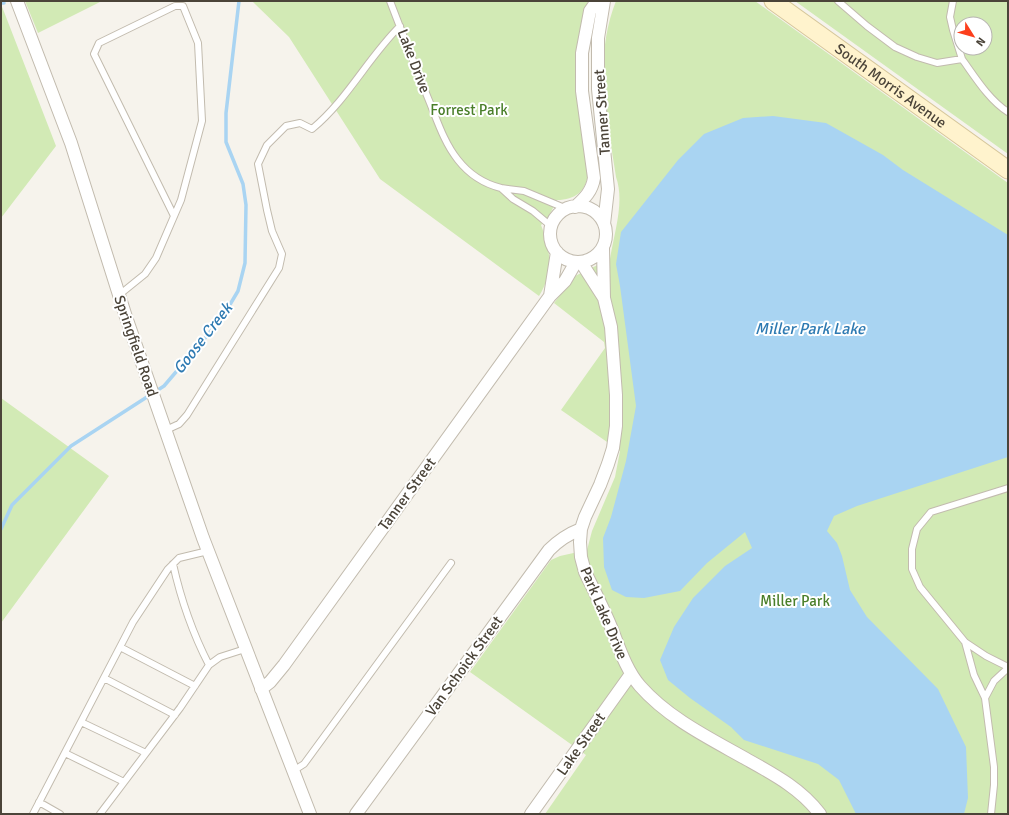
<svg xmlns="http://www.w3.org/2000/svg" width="1009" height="815" viewBox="0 0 1009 815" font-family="Signika,sans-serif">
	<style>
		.green { fill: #d2eab5; fill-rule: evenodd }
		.water { fill: #a9d4f2 }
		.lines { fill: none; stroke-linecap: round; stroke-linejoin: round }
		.stream { stroke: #a9d4f2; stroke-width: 3.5 }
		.lane-casing { stroke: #c2bbae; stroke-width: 8 }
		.street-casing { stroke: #c2bbae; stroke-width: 14 }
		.secondary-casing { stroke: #d6c79b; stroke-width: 19 }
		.lane { stroke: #fff; stroke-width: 6 }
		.street { stroke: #fff; stroke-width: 12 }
		.secondary { stroke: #fff3cd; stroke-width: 17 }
		.labels { text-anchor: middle; stroke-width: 4; stroke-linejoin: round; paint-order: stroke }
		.street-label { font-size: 15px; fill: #4b4439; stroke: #fff }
		.park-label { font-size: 15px; fill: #4a7f2a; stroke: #fff }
		.water-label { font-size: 16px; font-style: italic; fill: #2e7ab2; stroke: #fff }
	</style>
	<rect width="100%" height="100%" fill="#f6f3ec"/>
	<path class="green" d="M25,1H102L38,33Z
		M252,1H588L579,38L576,80L588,172C587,191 575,200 557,200L548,218L541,225C551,251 554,272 539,296L380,179L289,37Z
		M616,1H755L1008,183V814H545L586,755L470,672L551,560L560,556L587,550L592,531L615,477L620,451L561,410L605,348L604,342L554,303L575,276L610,259C614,233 625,202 616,177C607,117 593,59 616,1Z
		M795,1H1008V154ZM961,24H985V48H961Z
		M1,4L56,146L1,218Z
		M1,398L109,476L1,623Z"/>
	<path class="water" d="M773,116L826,123L883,155L903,170L1008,235V457L857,506L834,516L827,531L837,543L842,556L850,590L867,617L938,689L966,747L968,798L964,814H856L839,780L818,764L744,740L731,727L690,698L668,680L660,660L674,627L693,598L725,566L752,548L745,532L707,563L680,591L644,598L626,597L612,590L604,567L603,538L611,517L626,461L636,406L620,286L616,264L621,232L678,160L704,134L743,118Z"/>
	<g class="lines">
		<path class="stream" d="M1,3H4
			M1,529L12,505L71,446L164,386L222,318L238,291L245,263L246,205L243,184L226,142V113L239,1"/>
		<defs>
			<path id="lane" d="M390,1C403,35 416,69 430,103C438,123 445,144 458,160C469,174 485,184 501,188
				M838,1L867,26L895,47L917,57L937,63L962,59C975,77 989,100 1008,112
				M953,1L950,17L953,30L962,59
				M552,227L533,211L513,199L501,188L524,191L567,209
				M119,295L145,274L156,258L181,200L202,121L198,43L183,6H175L99,43L94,54L174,216
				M166,430L179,424L187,415L279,268L282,254L272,231L267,210L258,164L267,145L286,126L300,123L312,129C348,99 367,59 400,26
				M173,564C181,600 192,632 209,665
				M965,642L986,656L1008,667
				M120,647L195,686
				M104,678L175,715
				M985,698L994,681L1008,668
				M81,722L146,753
				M65,753L124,782
				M293,771L304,764L451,563
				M39,802L60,814
				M33,814L133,622L168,569L179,558L208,551
				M100,814L180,708L209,665L220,657L245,649
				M991,814L994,785V767L985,698L974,675L965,642L920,587L912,569V549L917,529L931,512L1008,488"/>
			<path id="street" d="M17,1L71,143L126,317L203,538L310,814
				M550 234a28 28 0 1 1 56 0a28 28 0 1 1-56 0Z
				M575,207C585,198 592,191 594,178L582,91V53L590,11L597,1
				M604,224L608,189L598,89V38L604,1
				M603,248L604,298L611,327L616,395V426L613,448L608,464L600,485L585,517L581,529L580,542L581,557L585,572C594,590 603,608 611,627C619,647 626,670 640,686C669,719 711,739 748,760C775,775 801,789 820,814
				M581,262L604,298
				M550,296L557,252
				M261,689L270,682L284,665L550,296L565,281L576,262
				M356,814L549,550C559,540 568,534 581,529
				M531,814L631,674"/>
			<g id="secondary">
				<path id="s1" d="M773,1L1008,170"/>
			</g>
		</defs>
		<use href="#lane" class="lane-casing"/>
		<use href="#street" class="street-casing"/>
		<use href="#secondary" class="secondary-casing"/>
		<use href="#lane" class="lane"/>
		<use href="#street" class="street"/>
		<use href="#secondary" class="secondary"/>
	</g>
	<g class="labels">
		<g class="street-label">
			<text transform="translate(414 61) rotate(69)" y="5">Lake Drive</text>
			<text dy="5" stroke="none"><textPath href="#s1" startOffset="145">South Morris Avenue</textPath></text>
			<text transform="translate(602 112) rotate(-94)" y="5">Tanner Street</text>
			<text transform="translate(136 346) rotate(71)" y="5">Springfield Road</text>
			<text transform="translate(407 494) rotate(-54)" y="5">Tanner Street</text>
			<text transform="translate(604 613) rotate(67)" y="5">Park Lake Drive</text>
			<text transform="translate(464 666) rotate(-54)" y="5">Van Schoick Street</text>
			<text transform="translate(581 744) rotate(-55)" y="5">Lake Street</text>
		</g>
		<g class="park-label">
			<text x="469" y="115">Forrest Park</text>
			<text x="795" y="606">Miller Park</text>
		</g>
		<g class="water-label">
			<text x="810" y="334">Miller Park Lake</text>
			<text transform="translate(202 338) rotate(-52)" y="6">Goose Creek</text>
		</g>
	</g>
	<rect width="1009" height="815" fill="none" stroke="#4b4439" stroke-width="4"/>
	<g transform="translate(973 36) rotate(127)"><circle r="19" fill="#ffffff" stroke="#b7b4b0"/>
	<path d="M0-3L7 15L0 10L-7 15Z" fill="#fc3f1d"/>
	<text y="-6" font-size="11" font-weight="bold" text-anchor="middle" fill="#4b4439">N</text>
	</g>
</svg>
